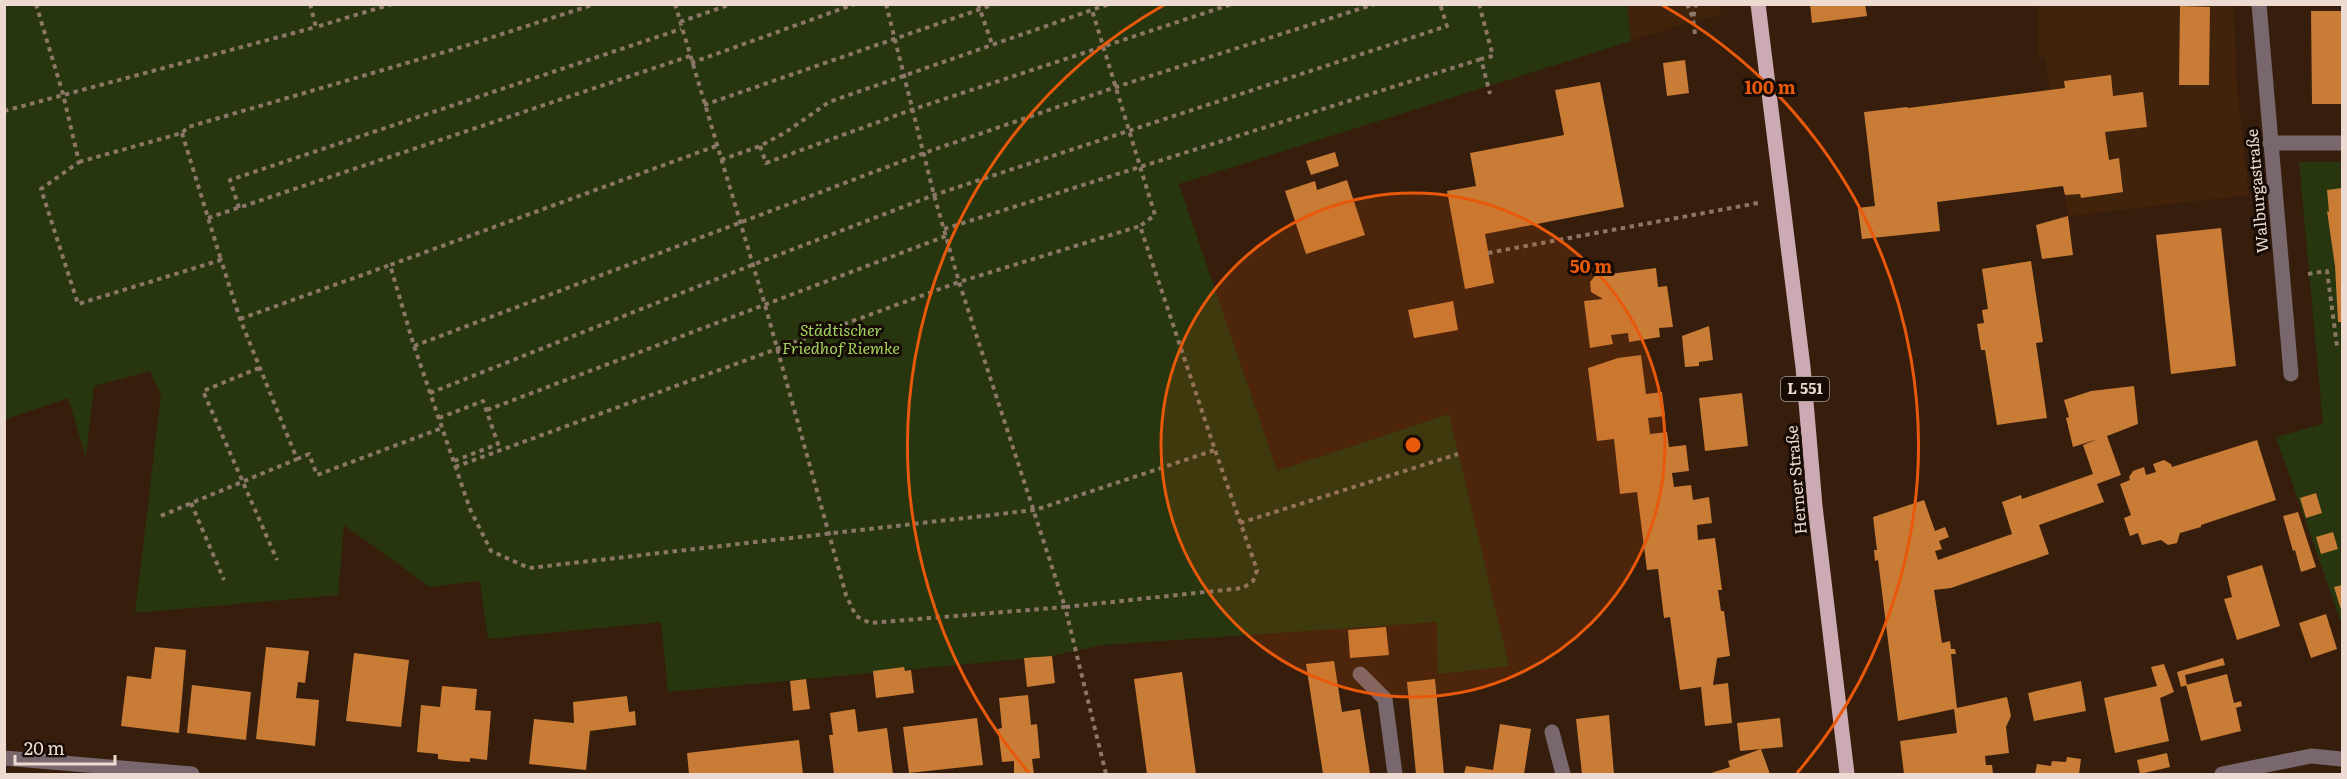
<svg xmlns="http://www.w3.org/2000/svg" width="2347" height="779" viewBox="0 0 2347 779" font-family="Literata,serif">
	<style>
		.built { fill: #41220b }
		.green { fill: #27360e }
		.building { fill: #c87c36 }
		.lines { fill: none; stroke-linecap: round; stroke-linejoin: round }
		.path { stroke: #8b7667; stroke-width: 4; stroke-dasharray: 4.5 4.5; stroke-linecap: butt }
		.minor { stroke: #78676c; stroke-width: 15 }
		.major { stroke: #ccaab3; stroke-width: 15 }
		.ring { fill: none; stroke: #e8590c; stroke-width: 3 }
		.labels { text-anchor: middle; stroke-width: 6; stroke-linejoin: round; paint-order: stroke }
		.shield { fill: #160b05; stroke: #ac9d94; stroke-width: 1.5 }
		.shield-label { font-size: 15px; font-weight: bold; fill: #eddbd1 }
		.street-label { font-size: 16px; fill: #eddbd1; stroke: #160b05 }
		.park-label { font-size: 16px; font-style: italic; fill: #a4d45e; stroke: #160b05 }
		.centre { fill: #e8590c; stroke: #160b05; stroke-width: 3 }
		.ring-label { font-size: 18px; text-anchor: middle; font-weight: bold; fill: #e8590c; stroke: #160b05; stroke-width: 6; stroke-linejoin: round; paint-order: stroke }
	</style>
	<rect width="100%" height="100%" fill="#371e0c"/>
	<path class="built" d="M1627,5H1720L1721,16L1699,19L1631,41Z
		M2038,5H2234L2237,87L2249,195L2068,216L2045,57H2038Z"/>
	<path class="green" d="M4,5H1627L1631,41L1179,184L1277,471L1449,414L1509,666L1438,674L1437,622L1103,645L1052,656L668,692L661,622L488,639L480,581L430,587L344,525L338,595L135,613L161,396L150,371L94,386L86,457L68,398L5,419Z
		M2299,162H2342V625L2276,437L2323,424Z"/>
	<path class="building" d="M1810,4H1865L1867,16L1812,23Z
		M2180,6L2210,7L2209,85H2179Z
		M2311,11H2342V104H2312Z
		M1685,60L1689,93L1667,96L1663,63Z
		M2111,75L2113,96L2143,92L2147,127L2105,132L2109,160L2119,158L2123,192L2081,198L2080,194L2065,195L2063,186L1937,202L1940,231L1862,239L1858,208L1875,206L1864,112L1907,107L1908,108L2065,88L2064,81Z
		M1600,82L1624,207L1485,234L1494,283L1465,289L1447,191L1476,186L1470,153L1564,135L1555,90Z
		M1335,152L1339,166L1311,175L1306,161Z
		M1347,180L1365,235L1306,254L1285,191L1315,181L1317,190Z
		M2342,188V322H2338L2335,266L2327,211L2329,212L2327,190Z
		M2068,216L2073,255L2042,259L2036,225Z
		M2221,228L2236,366L2171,374L2156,235Z
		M2031,261L2043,342L2036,343L2047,418L1997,425L1985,350H1981L1977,324L1984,323L1982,310L1988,309L1982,269Z
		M1656,268L1658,287L1667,286L1673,327L1659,328L1660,337L1629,342L1628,333L1611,335L1613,344L1590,348L1584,301L1603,299L1591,292L1590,282L1595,276Z
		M1453,301L1458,330L1414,338L1408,310Z
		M1709,326L1713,360L1699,362V366L1685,367L1682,336Z
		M1641,355L1646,394L1662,392L1665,416L1648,418L1650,434L1667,432L1669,447L1686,445L1689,471L1672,473L1674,487L1691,485L1693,500L1709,497L1712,523L1697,525L1698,540L1715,538L1722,590H1718L1721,611H1724L1730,656L1717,658L1713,685L1728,683L1732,723L1705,726L1701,687L1680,690L1670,617L1664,618L1658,569L1647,570L1637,492L1620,494L1614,439L1597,441L1588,368L1618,358Z
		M2134,386L2138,424L2107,436L2121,475L2097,484L2104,502L2039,525L2049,554L1951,588L1934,590L1942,643L1950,641L1951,649H1955L1956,654H1951L1957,708L2007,697L2011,716L2006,727L2009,753L1985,756L1986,765H1992L1993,774H1904L1900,741L1957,733L1954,709L1898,721L1878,560L1875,561L1874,550H1877L1873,517L1924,500L1935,531L1945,527L1949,537L1939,541L1942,549L1935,551L1938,560L2012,534L2002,502L2021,495L2022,499L2093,474L2083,445L2098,439L2073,447L2066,418L2069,417L2064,400L2091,391Z
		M1742,393L1748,446L1705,451L1699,398Z
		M2257,440L2276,500L2201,525V527L2180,533L2177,543L2168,545L2161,540L2142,545L2138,533L2130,536L2124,518L2131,515L2120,484L2130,480L2129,477L2133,471L2144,467L2146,475L2156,472L2153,464L2164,460L2171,464L2172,467Z
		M2316,493L2322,513L2306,518L2300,498Z
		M2298,512L2316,567L2301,572L2295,550L2293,551L2283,516Z
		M2333,532L2338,549L2321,554L2316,537Z
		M2262,565L2280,626L2237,640L2224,599L2232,597L2227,576Z
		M2342,585V613L2334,587Z
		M2326,614L2337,649L2311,658L2299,623Z
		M1386,627L1389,655L1350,658L1348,630Z
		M155,647L186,650L179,733L121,726L127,676L151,679Z
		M266,647L309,651L305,683L298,682L296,698L319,700L315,746L256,739Z
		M354,653L409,660L401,727L346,721Z
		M1052,656L1055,683L1027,687L1024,658Z
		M2223,658L2225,665L2185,675L2187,685L2181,687L2177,672Z
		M1334,661L1342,712L1360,709L1370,774H1323L1306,664Z
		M2164,664L2174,692L2160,698L2169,741L2115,753L2104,698L2157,686L2151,667Z
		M904,667L905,671L911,670L914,693L876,698L873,671Z
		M1182,672L1196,774H1147L1134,679Z
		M2227,674L2234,703L2241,701L2242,706L2236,708L2241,731L2201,741L2186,685Z
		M806,679L810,709L793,711L790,681Z
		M1435,679L1444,774H1416L1407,682Z
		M2081,681L2086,711L2034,721L2028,693Z
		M192,685L251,692L246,740L187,733Z
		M442,686L477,689L475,710L491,711L487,760L470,758V762L454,761L438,759V754L417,752L421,705L440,707Z
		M1028,695L1031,725L1037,724L1040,758L1032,759L1034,774H1014V761L1002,762L998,729L1002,728L999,698Z
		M627,696L629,712L635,711L636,725L590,731L586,770L529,764L534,719L574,723L573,702Z
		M855,709L858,732L887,728L893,774H834L829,735H833L830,713Z
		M1609,715L1614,774H1582L1576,719Z
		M977,718L983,765L909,773L903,727Z
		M1780,718L1783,747L1740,751L1737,723Z
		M1500,724L1531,729L1524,774H1464L1466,766L1493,770Z
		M799,740L803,774H689L687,753Z
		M1761,749L1770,774H1708L1730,767L1728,761Z
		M2167,753L2170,767L2140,774L2137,760Z
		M2067,757L2081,759L2079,774H2035L2037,764L2051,766L2052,761L2066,762Z"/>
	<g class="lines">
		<path class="path" d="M36,4L63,94L79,162L41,189L78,304L221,260L240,319L297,459L158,517
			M310,4L316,27L392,4
			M675,4L765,305L846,595L856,616L870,623L1065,607L1106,774
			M886,4L934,195L959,282L1065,607L1243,588L1253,581L1257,570L1215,450
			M978,4L992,44
			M1479,4L1493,56L1481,59L1490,94
			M1687,4L1693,18
			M680,22L731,4
			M1695,34L1693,19L1696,4
			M691,63L855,4
			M704,105L995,4
			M4,111L316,27
			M182,133L221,260
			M716,146L390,265L414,346L470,509L491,551L529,568L1035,510L1215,450L1140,226L1155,215L1092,10
			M760,146L766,163L914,109L1232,4
			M721,160L760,146L786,132L829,102L1109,4
			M79,162L182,133L188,127L465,46L595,4
			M239,208L230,180L681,29
			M208,218L690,56
			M944,229L1481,59
			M1488,253L1758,203
			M2308,274L2327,271L2337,346L2342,345
			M240,319L390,265
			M414,346L924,153L1116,87L1375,4
			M259,368L203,391L277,560
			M430,393L752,265L934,195L1447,26L1440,4
			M487,410L946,236
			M439,418L483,401L498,444L454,461
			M297,459L309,454L317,475L442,428
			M455,467L959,282L1140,226
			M191,503L224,580
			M1240,523L1458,454"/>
		<path class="minor" d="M2259,4L2291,374
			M2270,143H2342
			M1360,674L1385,699L1395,774
			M1552,732L1563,774
			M4,758L192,774
			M2222,774L2311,756L2342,759"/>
		<path class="major" d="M1758,4L1803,367L1815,506L1847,774"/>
	</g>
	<circle cx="1413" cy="445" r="252" fill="#e8590c" fill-opacity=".12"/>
	<g class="ring">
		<circle cx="1413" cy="445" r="252"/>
		<path d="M1029 773A505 505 0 0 1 1164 5M1662 5A505 505 0 0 1 1797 773"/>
	</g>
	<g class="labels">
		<rect class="shield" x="1781" y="377" width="48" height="24" rx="4.5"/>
		<g class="shield-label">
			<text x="1805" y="394">L 551</text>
		</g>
		<g class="street-label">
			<text transform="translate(2257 191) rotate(-95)" y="6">Walburgastraße</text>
			<text transform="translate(1796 480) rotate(-95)" y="6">Herner Straße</text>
		</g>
		<g class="park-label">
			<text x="841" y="336">Städtischer<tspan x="841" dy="18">Friedhof Riemke</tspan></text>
		</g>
	</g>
	<circle cx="1413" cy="445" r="9" class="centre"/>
	<g class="ring-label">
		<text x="1770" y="94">100 m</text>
		<text x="1591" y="273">50 m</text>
	</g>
	<rect width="2347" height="779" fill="none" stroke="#eddbd1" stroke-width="12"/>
	<path d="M15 755v9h100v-9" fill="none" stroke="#eddbd1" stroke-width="3"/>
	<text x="24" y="755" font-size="18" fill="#eddbd1" stroke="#160b05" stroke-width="4.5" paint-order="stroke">20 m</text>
</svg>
